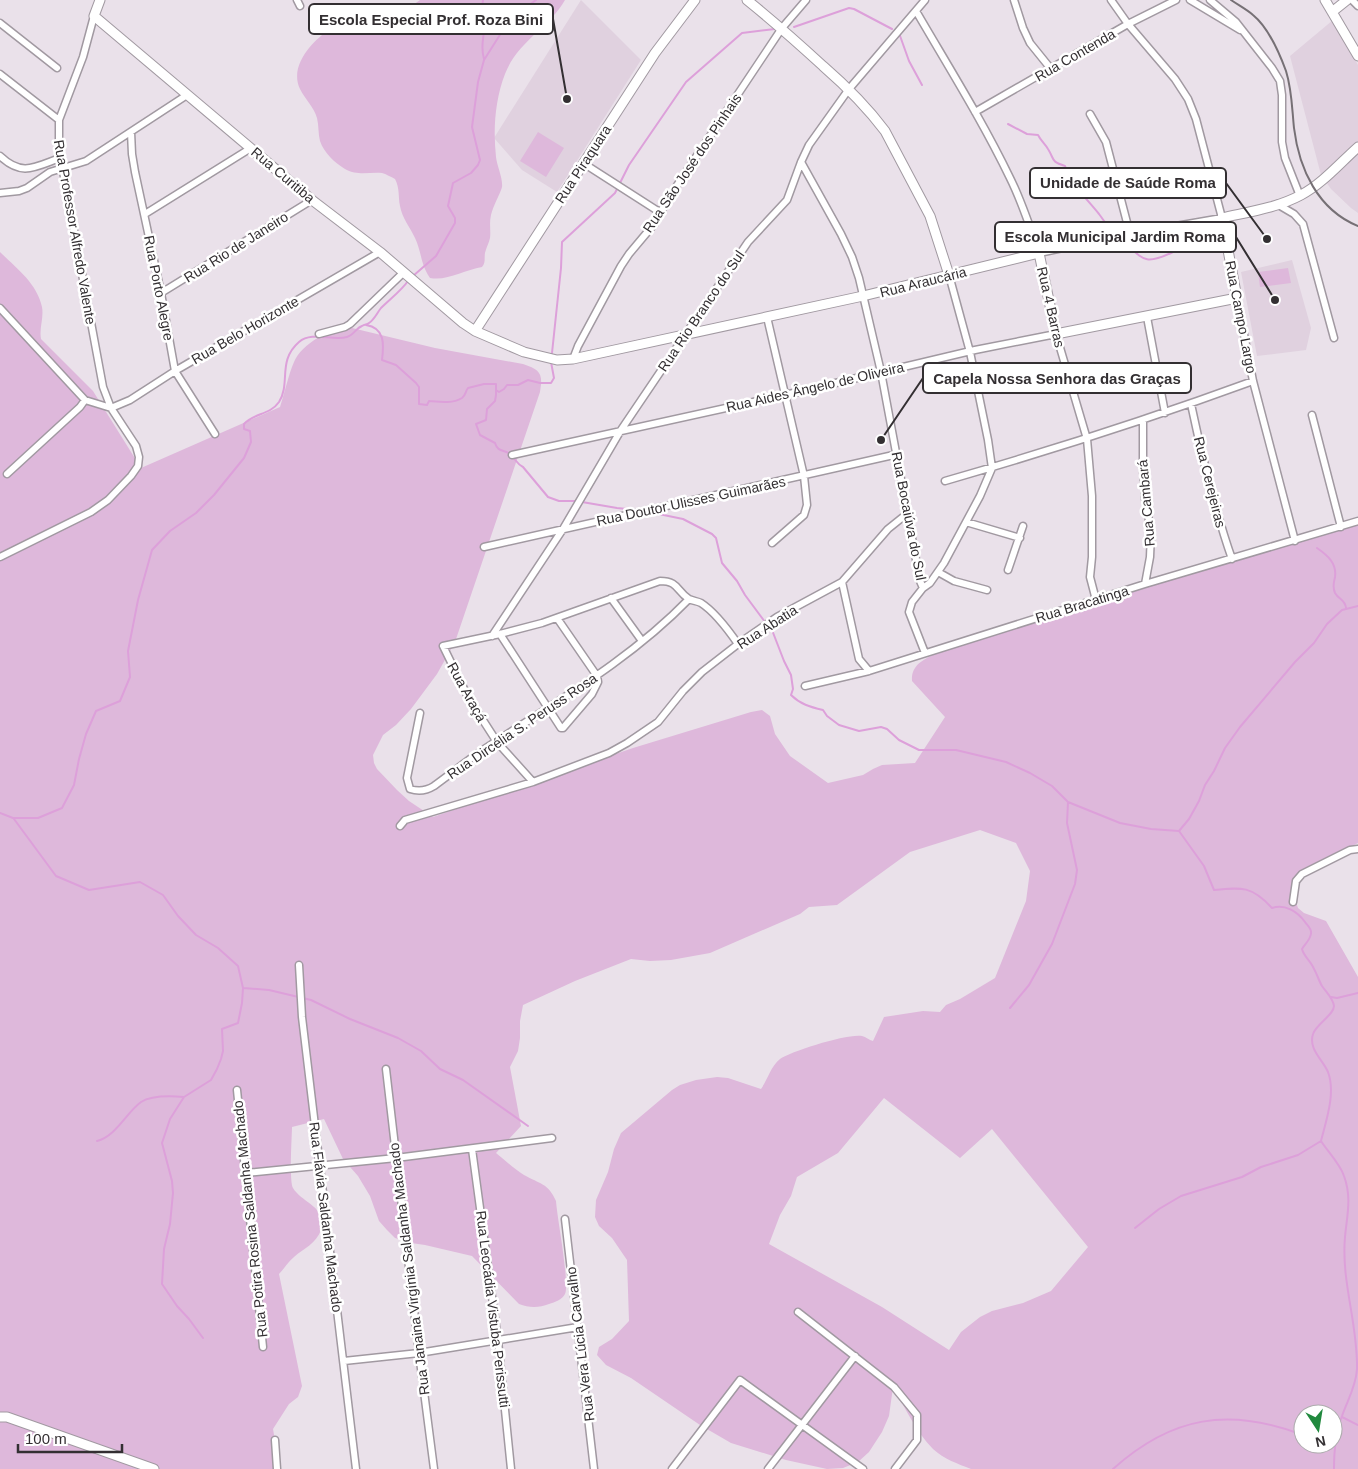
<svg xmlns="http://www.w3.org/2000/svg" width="1358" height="1469" viewBox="0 0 1358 1469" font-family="Arial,sans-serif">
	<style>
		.built { fill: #e0d1df }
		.green { fill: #deb8db; fill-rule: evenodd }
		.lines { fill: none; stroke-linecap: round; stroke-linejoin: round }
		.stream { stroke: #dda0da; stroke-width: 2 }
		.street-casing { stroke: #a199a1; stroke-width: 9 }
		.secondary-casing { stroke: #a199a1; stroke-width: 11 }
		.street { stroke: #fff; stroke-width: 6 }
		.secondary { stroke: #fff; stroke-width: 9 }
		.rail { stroke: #767075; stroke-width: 2 }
		.labels { text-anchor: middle; stroke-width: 5; stroke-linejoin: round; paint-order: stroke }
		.street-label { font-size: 14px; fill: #332f32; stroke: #fff }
		.leader { fill: none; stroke: #332f32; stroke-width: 2 }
		.callout-dot { fill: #332f32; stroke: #fff; stroke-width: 2 }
		.callout { fill: #fff; stroke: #332f32; stroke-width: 2 }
		.callout-label { font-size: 15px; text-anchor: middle; font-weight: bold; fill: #332f32 }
	</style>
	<rect width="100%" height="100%" fill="#eae1ea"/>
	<path class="built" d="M581,0L641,60L557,192L522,170L494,138Z
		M1333,20L1358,65V213L1351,208L1331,189L1321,175L1290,56Z
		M1292,260L1311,328L1306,350L1257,356L1241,272Z"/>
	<path class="green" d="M420,0H565C549,28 517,42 505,74C495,100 493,129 496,157C497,166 503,178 502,187C501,192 493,206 491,215C489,223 491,231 490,238C489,243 486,248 485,253C484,259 486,262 482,267C464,270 448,281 430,278C420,263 422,253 415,238C410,227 402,218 400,206C398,196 400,189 395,179C391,177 386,174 382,173C368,172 358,176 345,169C335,163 324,153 320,141C318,134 319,126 317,118C314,107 305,99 300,89C288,64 316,37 336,25C352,16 367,21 384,20C398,19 410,7 420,0Z
		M538,132L564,148L546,177L520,161Z
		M0,252C16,268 37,283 42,307C44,318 39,328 41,339L93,391L141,468L280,407C285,392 288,376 294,362C302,343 332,327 352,328L435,348L523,364C541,370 543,374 540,392L455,642L437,674L411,709L396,725L383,735L373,755L374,763L377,769L397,790L409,801L433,817L633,748L751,712L762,710L770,716L775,734L790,756L828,783L863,775L873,769L882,765L915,763L945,717L912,681C911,666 922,660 935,654L1358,521V843L1307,869L1301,874L1295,899L1298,908L1304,913L1326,921L1358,977V1469H971C958,1464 944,1459 933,1449C916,1432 905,1407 893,1387L889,1416L882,1432L869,1452L858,1462L843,1468L827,1469L786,1460L731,1443L700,1425L631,1378L606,1365L597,1355L599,1347L612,1339L629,1321L627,1260L612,1238L599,1226L595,1217L596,1200L608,1172L614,1149L621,1133L672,1090L680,1085L696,1080L717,1077L728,1078L761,1089C768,1079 771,1066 780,1059C791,1051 849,1033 862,1036C866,1037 869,1040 873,1041L884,1017L923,1011L940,1012L946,1005L960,999L995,978L1026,901L1030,871L1016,843L980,830L910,852L837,905L809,907L800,914L710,953L671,960L650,961L631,959L575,981L523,1005L520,1021V1038L518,1051L510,1067L521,1126L496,1153C505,1160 514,1169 524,1175C540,1184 548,1183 556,1201C557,1217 570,1284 565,1294C562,1300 555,1302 549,1304C539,1308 529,1308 519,1304L472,1256L425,1245L411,1243L395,1238L387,1230L379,1221L370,1196L358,1176L343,1159L324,1119L292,1127C292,1136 289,1182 293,1188C302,1203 328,1207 321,1230C316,1244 304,1248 294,1257C288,1262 284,1269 279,1274L302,1386L298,1397L289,1404L273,1429L280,1469H0ZM884,1098L960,1158L992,1129L1088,1247L1051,1291L1023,1303L992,1311L980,1317L961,1332L949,1350L882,1307L769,1244L780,1215L791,1196L797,1177L838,1153ZM1303,1414H1333V1444H1303Z
		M1288,268L1291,283L1260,287L1258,272Z"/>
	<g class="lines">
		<path class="stream" d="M483,0C481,10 484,18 484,28C484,41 480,45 484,59
			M794,27L849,8L854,9L892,29
			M899,33L909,61L922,85
			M1008,124L1027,134L1038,135C1041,141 1045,144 1048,149C1055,160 1050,161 1065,166C1073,186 1086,198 1099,214C1105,222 1109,229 1116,235
			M1120,238C1143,258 1142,267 1173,252
			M413,276L436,256L455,223V218L448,206L453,183L471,173L478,165L480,160L472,127L478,82L484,60L510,19L536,0
			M366,325C385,328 384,344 382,360L396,365L416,383L419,387V404L427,405L429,401C440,402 452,404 462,398C466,395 465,392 468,388L484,384H496V395L495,401L487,409L486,420L476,424L480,435L495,443C498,453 505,449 511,455C516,460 517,464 523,467L548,497L559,501H578
			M552,353L561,268L562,242L615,193L629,165L686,82L742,33L775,29
			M496,390L499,392L504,389L507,385H518L528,380L540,383H551L554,378L551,362
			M582,502L617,508L637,510
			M649,512L683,519L712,534L716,538L722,563L737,581L745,595L765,622
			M1317,548C1327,555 1337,563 1335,577C1334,583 1332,586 1335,593C1339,600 1345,599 1346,608
			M768,625L772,630L784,661L791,675L793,689L791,695C800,704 810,707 823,710L827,716L839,725L859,731L881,727L887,729L899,740L919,750H956L1006,762L1030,773L1052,786L1068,802L1120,823L1151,829L1179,831L1204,866L1214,890C1242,887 1252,886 1272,908C1285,904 1297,911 1305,922C1307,925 1311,928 1311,932C1312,938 1305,944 1302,949C1304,957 1311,961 1314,969C1317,974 1319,981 1322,986C1326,992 1333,998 1334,1006C1334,1015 1316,1024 1313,1034C1308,1049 1323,1060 1328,1072C1336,1093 1326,1121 1321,1141C1328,1152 1340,1164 1344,1176C1352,1198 1347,1215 1345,1237C1341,1282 1358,1324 1357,1369C1356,1387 1347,1401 1342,1416C1335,1434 1334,1451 1334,1469
			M0,813L13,818H38L62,808L74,785L79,759L86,734L96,711L120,701L130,677L128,651L138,600L152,550L170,531L196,513L214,495L244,458L251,442L250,431L244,429V424C254,413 270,415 279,402C291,383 277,361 299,342C312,331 332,341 347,337C354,335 356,328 362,326C365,324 367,325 369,323C374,320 377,313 381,308C390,299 401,291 408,281
			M14,819L56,876L89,890L140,882L163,895L178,916L196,935L218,948L238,966L243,988L242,1003L238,1023L222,1029L223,1051L221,1059L217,1069L211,1080L184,1097L170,1119L162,1143L172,1181L173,1193L170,1224L164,1249L162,1284L177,1306L189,1319L203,1338
			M1179,831L1189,819L1199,801L1205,785L1214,771L1225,748L1240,727L1295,662L1314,643L1327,624L1342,610L1358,606
			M243,988L269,990L311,1000L350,1019L398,1038L421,1051L440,1069L463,1080L528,1126
			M1331,997L1337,998L1358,993
			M1010,1008L1029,985L1052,944L1075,884L1077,870L1067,823L1068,802
			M97,1141C116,1136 126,1113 141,1102C152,1095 172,1096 184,1097
			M1135,1228L1159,1209L1181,1196L1242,1177L1261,1167L1298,1155L1321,1141
			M1342,1417L1358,1425
			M1113,1469C1172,1416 1229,1407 1303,1435"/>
		<defs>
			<path id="street" d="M297,0L300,6
				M1014,0L1023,28L1030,43L1051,69
				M1190,0L1240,30
				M1210,0L1236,22L1272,68L1280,81L1282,95V142L1285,158L1300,196
				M1352,0L1358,6
				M916,11C948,66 982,120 1010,178C1022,202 1030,227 1039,253L1130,234L1222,218L1196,119L1188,99L1175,79L1128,24L1111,0
				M0,23L57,68
				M0,74L59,120
				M975,112L1128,24L1176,0
				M1090,114L1106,142L1130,234
				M131,132L132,154L135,172L161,293L175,371L215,434
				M0,156C22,177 35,167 60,158
				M801,162L841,234L852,257L859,278L881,372L920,581L923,588
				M583,163L661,213
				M0,193L19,191L27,188L50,172L86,161L187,95
				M1277,204L1294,214L1303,224L1334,338
				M145,214L251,148
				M161,293L312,200
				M1237,298L1253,381L1295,541
				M0,308L85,400
				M767,317L804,476L807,505L804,515L772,543
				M1147,317L1165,413
				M319,334L345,327L350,324L404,272
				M573,359L578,346L621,266L629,254L655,223L668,199L782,28L806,0
				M1191,404C1202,456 1214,508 1232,559
				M111,408L130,400L175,371L380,252
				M1312,415L1341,527
				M1143,420V468L1145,498L1151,532L1150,557L1145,584
				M512,455L785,395L975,350L1056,334L1087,439L1092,496V557L1090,577L1096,600
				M7,474L80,407L85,400L111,408
				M945,481C1049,451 1152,418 1253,381
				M966,522L1020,538
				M484,547L898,454
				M0,557L91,512L108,500L131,476L138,466L139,457L136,446L111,408L103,387L59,150V120L83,57L94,16
				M1008,570L1023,526
				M938,572L954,581L987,590
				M842,582L859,659L869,671
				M611,598L642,641
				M500,634L561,728H563L592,694L598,682L597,676L557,618
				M492,636L563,529L621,430L748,242L787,200L801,162L809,145L849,89L925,0
				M925,653L909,612L912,602L923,588L930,583L944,563L980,496L992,468L988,440L970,352L949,275
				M805,686L869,671L1145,584L1358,521
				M420,713L407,778L410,789C419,792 426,791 434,786C449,775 463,764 477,754C550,705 627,663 689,599
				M533,782L497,742L468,697L443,646L500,634L542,623L660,581C679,581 676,591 689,599C693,601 697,601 701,603C715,612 729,631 738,644
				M400,826L405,820L533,782L609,753L627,743L658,722L683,691L702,672L738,644L777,617L842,582L888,529L908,513
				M1293,902L1296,881L1302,874L1350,850L1358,849
				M299,965L302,1017L356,1469
				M386,1069L419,1353L434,1469
				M237,1090L263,1347
				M472,1149L498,1341L511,1469
				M246,1173L396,1158L552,1138
				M565,1219L594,1469
				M798,1312L894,1387L917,1415V1440L895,1469
				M344,1361L419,1353L578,1327
				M275,1440L277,1469
				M672,1469L740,1380L863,1469
				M768,1469L855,1356"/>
			<path id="secondary" d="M100,0L94,16L312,200L380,252L463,323L475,331L524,352L557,360L573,359L863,296L1039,253L1056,334L1237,298L1222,218C1248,212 1277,208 1301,195C1322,184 1340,163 1358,147
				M747,0C773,21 798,43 823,66C846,86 867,107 885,131L930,216L949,275
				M1325,0L1358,56
				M1332,12L1347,0
				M475,331L655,53L695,0
				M0,1417H7L154,1469"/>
		</defs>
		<use href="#street" class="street-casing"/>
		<use href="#secondary" class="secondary-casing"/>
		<use href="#street" class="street"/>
		<use href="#secondary" class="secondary"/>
		<path class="rail" d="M1231,0C1238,5 1246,9 1253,15C1269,28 1279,52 1286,71C1292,90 1292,109 1294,128C1299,169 1318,210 1358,226"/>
	</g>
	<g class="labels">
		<g class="street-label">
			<text transform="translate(1075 55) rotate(-30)" y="5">Rua Contenda</text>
			<text transform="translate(692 163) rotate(-56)" y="5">Rua São José dos Pinhais</text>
			<text transform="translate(583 164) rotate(-57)" y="5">Rua Piraquara</text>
			<text transform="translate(283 175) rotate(40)" y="5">Rua Curitiba</text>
			<text transform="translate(75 232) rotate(80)" y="5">Rua Professor Alfredo Valente</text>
			<text transform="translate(236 247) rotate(-32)" y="5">Rua Rio de Janeiro</text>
			<text transform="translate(923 282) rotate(-14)" y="5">Rua Araucária</text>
			<text transform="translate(159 288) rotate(79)" y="5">Rua Porto Alegre</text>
			<text transform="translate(1051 307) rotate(77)" y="5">Rua 4 Barras</text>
			<text transform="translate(701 311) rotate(-56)" y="5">Rua Rio Branco do Sul</text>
			<text transform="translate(1241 317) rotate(79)" y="5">Rua Campo Largo</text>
			<text transform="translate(245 330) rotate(-30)" y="5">Rua Belo Horizonte</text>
			<text transform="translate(815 387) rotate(-13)" y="5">Rua Aides Ângelo de Oliveira</text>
			<text transform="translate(1210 482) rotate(76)" y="5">Rua Cerejeiras</text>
			<text transform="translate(691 501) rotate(-12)" y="5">Rua Doutor Ulisses Guimarães</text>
			<text transform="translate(1146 503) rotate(-95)" y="5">Rua Cambará</text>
			<text transform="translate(909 516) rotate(79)" y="5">Rua Bocaiúva do Sul</text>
			<text transform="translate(1082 604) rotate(-17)" y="5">Rua Bracatinga</text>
			<text transform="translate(767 627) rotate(-33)" y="5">Rua Abatia</text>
			<text transform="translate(467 692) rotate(61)" y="5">Rua Araçá</text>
			<text transform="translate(522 726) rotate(-34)" y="5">Rua Dircélia S. Peruss Rosa</text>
			<text transform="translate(326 1217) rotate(83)" y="5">Rua Flávia Saldanha Machado</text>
			<text transform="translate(250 1219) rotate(-96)" y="5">Rua Potira Rosina Saldanha Machado</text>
			<text transform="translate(409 1269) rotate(-97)" y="5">Rua Janaina Virgínia Saldanha Machado</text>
			<text transform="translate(493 1309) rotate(83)" y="5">Rua Leocádia Vistuba Perissutti</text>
			<text transform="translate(580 1344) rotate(-97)" y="5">Rua Vera Lúcia Carvalho</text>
		</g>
	</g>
	<path class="leader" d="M567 99L553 19M1267 239L1226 183M1275 300L1236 237M881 440L923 378"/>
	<g class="callout-dot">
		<circle cx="567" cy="99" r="5"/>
		<circle cx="1267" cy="239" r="5"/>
		<circle cx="1275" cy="300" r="5"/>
		<circle cx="881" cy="440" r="5"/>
	</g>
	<g class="callout">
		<rect x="309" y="4" width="244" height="30" rx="5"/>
		<rect x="1030" y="168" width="196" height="30" rx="5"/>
		<rect x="995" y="222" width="241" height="30" rx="5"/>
		<rect x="923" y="363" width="268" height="30" rx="5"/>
	</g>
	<g class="callout-label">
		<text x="431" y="25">Escola Especial Prof. Roza Bini</text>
		<text x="1128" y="188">Unidade de Saúde Roma</text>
		<text x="1115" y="242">Escola Municipal Jardim Roma</text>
		<text x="1057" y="384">Capela Nossa Senhora das Graças</text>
	</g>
	<g transform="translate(1318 1429) rotate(168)"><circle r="24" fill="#ffffff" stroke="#adacad"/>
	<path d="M0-4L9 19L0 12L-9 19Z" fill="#21893e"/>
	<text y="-8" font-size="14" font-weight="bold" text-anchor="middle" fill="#332f32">N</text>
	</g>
	<path d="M18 1444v8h104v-8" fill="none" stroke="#332f32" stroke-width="2.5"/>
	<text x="25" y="1444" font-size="15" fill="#332f32" stroke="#ffffff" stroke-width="4" paint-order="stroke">100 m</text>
</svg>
